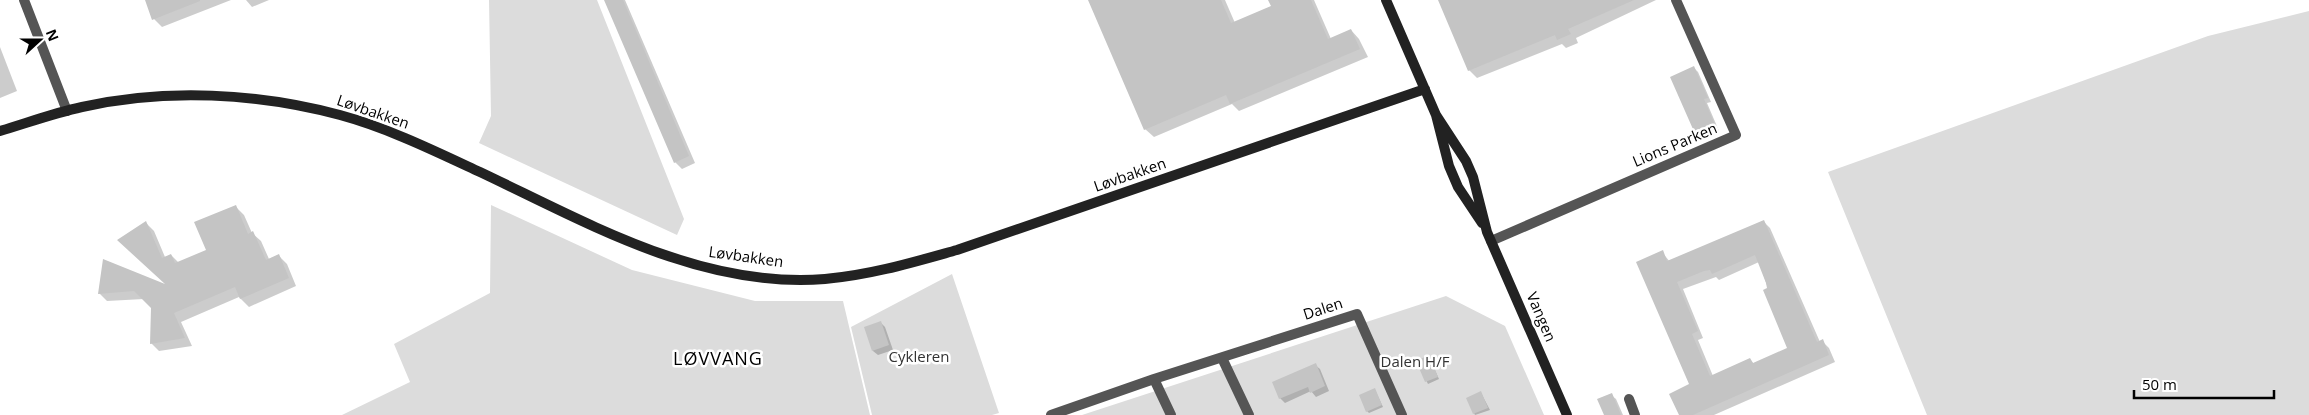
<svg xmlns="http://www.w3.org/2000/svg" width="2309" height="415" viewBox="0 0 2309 415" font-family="'Open Sans',sans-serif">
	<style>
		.green { fill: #dcdcdc }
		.shadow { fill: #0003; fill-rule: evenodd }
		.building { fill: #c4c4c4; fill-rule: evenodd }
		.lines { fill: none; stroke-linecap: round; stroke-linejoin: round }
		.street { stroke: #555; stroke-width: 10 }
		.secondary { stroke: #222; stroke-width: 10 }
		.labels { text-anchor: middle; stroke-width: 5; stroke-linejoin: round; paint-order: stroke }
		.street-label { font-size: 15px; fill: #000; stroke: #fff }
		.park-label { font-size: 15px; fill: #333; stroke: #fff }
		.quarter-label { font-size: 18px; letter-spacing: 1px; fill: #000; stroke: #fff }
	</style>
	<rect width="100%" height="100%" fill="#fff"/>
	<path class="green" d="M489,0H597L684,219L677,235L479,143L491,116Z
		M2309,11V415H1927L1828,172L2208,36Z
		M491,205L632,270L755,301H843L870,415H342L410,382L394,344L490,293Z
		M952,274L999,413L992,415H872L851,327Z
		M1446,296L1505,326L1544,415H1082Z"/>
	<path class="shadow" d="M146,0H231L162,27L154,19Z
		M246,0H269L252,7Z
		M605,0H625L695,163L682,169L675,162Z
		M1090,0H1225L1235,23L1272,6L1270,0H1314L1331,39L1351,30L1359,39L1368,57L1239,111L1232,104L1154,137L1145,129Z
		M1439,0H1656L1576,38L1578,43L1566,48L1562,44L1477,78L1469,70Z
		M0,47L17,91L0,98Z
		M1694,68L1698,72L1711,102L1707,103L1719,131L1701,139L1697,135Z
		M235,206L244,215L252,233L261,241L269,259L278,255L287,264L296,286L249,307L239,297L181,322L192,346L159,351L151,343L153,308L144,299L107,301L99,293L169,287L146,223L154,231L165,257L171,255L179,263L208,251Z
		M1763,221L1770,228L1820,342L1822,341L1829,348L1835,362L1714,415H1680L1691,385L1662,252L1670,262ZM1759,262L1789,349L1754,364L1750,360L1713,376L1698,340L1703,338L1683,289L1716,277L1719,280Z
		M881,323L885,327L893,350L878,355L873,351L866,328Z
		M1430,359L1439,379L1428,384L1417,362Z
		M1315,365L1320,369L1329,391L1316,397L1311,391L1285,403L1280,398Z
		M1375,390L1383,407L1369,413L1367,411Z
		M1481,393L1490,410L1475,415L1474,413Z
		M1611,395L1616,399L1623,415H1605Z"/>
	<path class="building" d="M145,0H200V1L152,20Z
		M604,0H623L689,156L674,163Z
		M1088,0H1221L1231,23L1271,6L1268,0H1311L1328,39L1351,29L1360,49L1230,104L1226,95L1144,130Z
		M1438,0H1634L1568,29L1571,34L1557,40L1555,35L1468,71Z
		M1694,66L1708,98L1704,99L1716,127L1696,136L1670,77Z
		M236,205L248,234L253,231L266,260L279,254L289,278L240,299L235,287L174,313L185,338L150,344L151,308L134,291L98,294L103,259L165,284L117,240L146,221L162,258L171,254L175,263L206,250L194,222Z
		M1764,220L1817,342L1823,339L1829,355L1693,415H1679L1669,394L1689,384L1636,262L1663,250L1667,261ZM1755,255L1766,283L1767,288L1763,290L1787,348L1753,363L1750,358L1710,376L1692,334L1698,331L1677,282L1704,271L1710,270L1712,274Z
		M881,321L889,345L872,351L864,327Z
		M1429,355L1438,377L1425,382L1416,361Z
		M1316,363L1325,386L1310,393L1308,387L1279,399L1272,382Z
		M1375,388L1382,405L1366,412L1359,395Z
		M1481,391L1488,408L1473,414L1466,398Z
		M1612,393L1621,415H1604L1597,399Z"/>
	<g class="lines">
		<path class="street" d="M24,0L67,111
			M1491,241L1736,135L1676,0
			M1222,358L1249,415
			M1154,379L1171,415
			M1629,399L1635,415
			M1051,415L1154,379L1357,314L1402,415"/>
		<path class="secondary" d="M1386,0L1436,115L1449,166L1458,187L1482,223
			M1436,115L1466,161L1473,177L1487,232L1567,415
			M0,131C27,123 54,113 82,107C166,88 258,93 340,115C388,128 435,151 480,172C588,223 701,289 825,279C871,275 914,262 957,250L1425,89"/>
	</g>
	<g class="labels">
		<g class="street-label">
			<text transform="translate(373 112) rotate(19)" y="5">Løvbakken</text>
			<text transform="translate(1675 145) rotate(-23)" y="5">Lions Parken</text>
			<text transform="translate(1130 175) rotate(-19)" y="5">Løvbakken</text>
			<text transform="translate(746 257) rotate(8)" y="5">Løvbakken</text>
			<text transform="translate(1323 309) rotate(-18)" y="5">Dalen</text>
			<text transform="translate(1541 317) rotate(67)" y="5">Vangen</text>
		</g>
		<g class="park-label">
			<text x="919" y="362">Cykleren</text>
			<text x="1415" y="367">Dalen H/F</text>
		</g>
		<g class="quarter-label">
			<text x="718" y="365">LØVVANG</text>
		</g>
	</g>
	<g transform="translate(40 40) rotate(69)" stroke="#ffffff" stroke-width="4" paint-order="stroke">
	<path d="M0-4L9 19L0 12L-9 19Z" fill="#000000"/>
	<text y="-8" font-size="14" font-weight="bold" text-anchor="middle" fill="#000000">N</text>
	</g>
	<path d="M2134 390v8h140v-8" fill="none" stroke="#000000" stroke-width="2.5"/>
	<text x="2142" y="390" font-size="15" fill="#000000" stroke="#ffffff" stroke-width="4" paint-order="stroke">50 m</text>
</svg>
